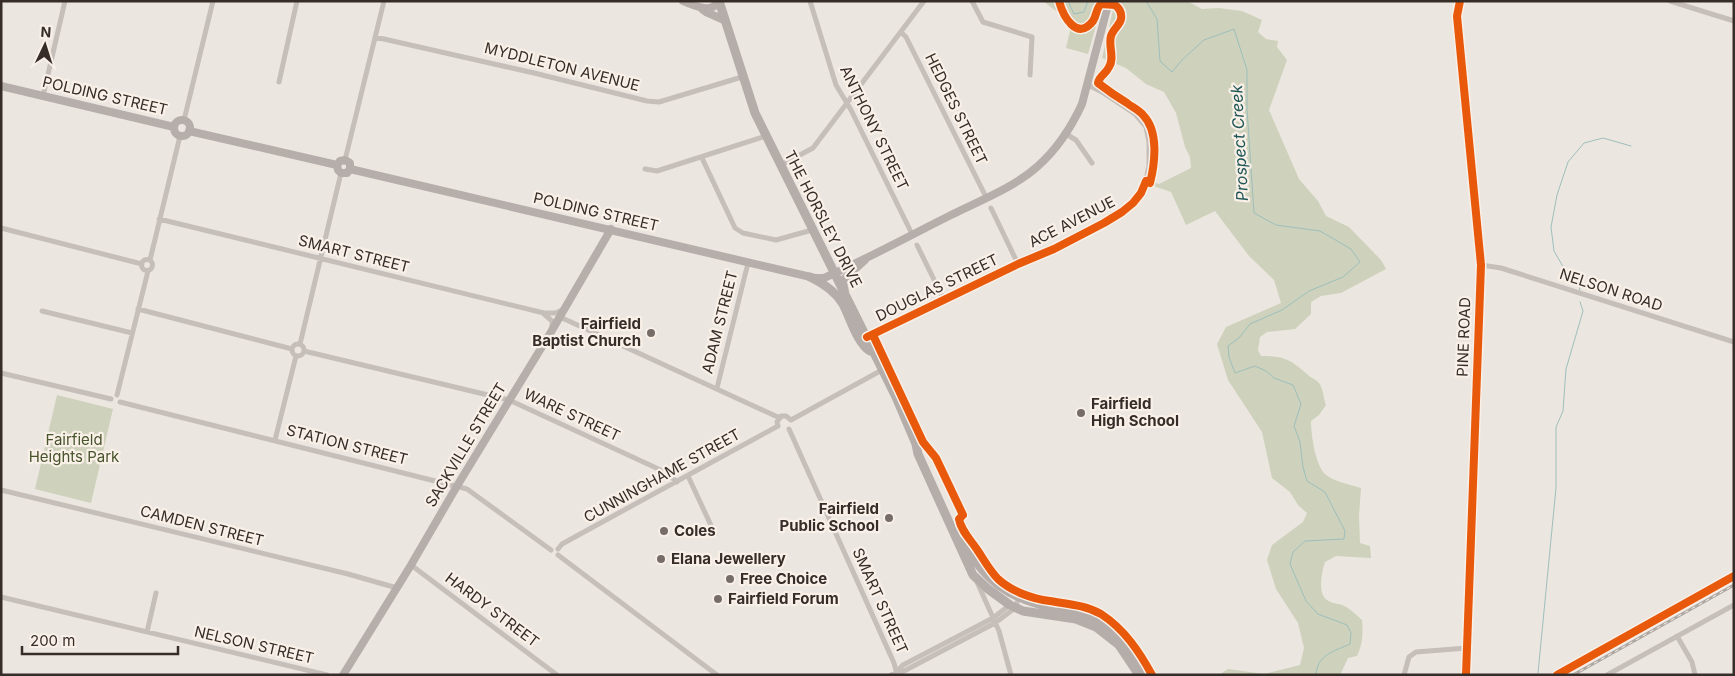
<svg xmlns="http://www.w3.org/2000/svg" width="1735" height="676" viewBox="0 0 1735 676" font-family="Inter,sans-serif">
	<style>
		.green { fill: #ced1bb }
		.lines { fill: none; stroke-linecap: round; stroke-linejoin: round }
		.stream { stroke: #9dbfbc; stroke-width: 1 }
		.street { stroke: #c5beb9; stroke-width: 5 }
		.secondary { stroke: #b6aeaa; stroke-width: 8 }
		.primary { stroke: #b4ada9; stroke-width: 9 }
		.rail-casing { stroke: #ada7a3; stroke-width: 3 }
		.rail { stroke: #f9f0e8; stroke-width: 1; stroke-dasharray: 4; stroke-linecap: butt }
		.cycleway-casing { stroke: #f9f0e8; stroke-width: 11 }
		.cycleway { stroke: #e8590c; stroke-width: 8 }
		.poi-dot { fill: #766d68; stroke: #f9f0e8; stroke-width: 2 }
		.labels { text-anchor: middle; stroke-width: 4.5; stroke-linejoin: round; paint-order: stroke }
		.street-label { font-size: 15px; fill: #362c28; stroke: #f9f0e8 }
		.poi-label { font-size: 15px; font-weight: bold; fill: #362c28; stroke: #f9f0e8; text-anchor: start }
		.park-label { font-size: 15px; fill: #47542c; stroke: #f9f0e8 }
		.water-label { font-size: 16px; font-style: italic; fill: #1e5657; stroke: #f9f0e8 }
	</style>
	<rect width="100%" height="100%" fill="#ece6e0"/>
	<path class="green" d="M1043,1H1103L1088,54L1066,48L1070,31L1060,14Z
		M1115,1H1187L1202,9L1219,8L1242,11L1262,20L1258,32L1266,39L1278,41L1277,47L1287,60L1269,110L1299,179L1318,201L1326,216L1349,227L1381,260L1386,269L1341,293L1321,296L1311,302V314L1295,329L1267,332L1260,337L1258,350L1261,356C1284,356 1290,359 1307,374C1310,378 1316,379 1319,383C1324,390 1323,398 1326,405L1319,415L1311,421C1311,434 1315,464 1325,474C1332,481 1351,485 1361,488L1359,516L1360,543L1370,546L1371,558L1336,556L1325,562C1322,571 1317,593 1327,600C1331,603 1338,604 1342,605C1350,608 1356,615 1362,620C1363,634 1363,643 1357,656L1348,658L1340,675H1219L1228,669L1264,674L1300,665L1304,648L1298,623L1276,589L1267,560L1272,545L1303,522L1307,513L1298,505L1290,492L1272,478L1262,432L1228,380L1217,344L1226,327L1281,303L1274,280L1249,256L1215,211L1186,225L1171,192L1151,185L1153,182L1159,184L1191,168L1190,157L1185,147L1176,113L1164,92L1146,84L1126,68L1102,58Z
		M57,395L113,409L91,503L35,489Z"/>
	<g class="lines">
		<path class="stream" d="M1068,1L1074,14L1084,12L1088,1
			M1146,1L1157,19L1160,61L1172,72L1182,60L1204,40L1234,29L1247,70V109L1254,213L1276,225L1320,231L1351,249L1360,262L1343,277L1309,291L1282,310L1250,324L1239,338L1228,346L1229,357L1235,373L1255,366L1266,371L1274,378L1293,385L1301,404L1294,426L1300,442L1303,467L1307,481L1325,492L1345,531L1344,539L1305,541L1293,552L1290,564L1306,601L1318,614L1347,625L1351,633L1350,644C1335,651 1317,654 1316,675
			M1580,290L1578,283L1565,270L1554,251L1551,227L1557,195L1568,162L1584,143L1603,138L1631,146
			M1538,673L1556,488V427L1563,411L1566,369L1583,311L1580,302"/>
		<path class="street" d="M810,1L836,85L851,110L912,234
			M972,1L983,22L1032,37L1030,75
			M1670,1L1734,21
			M901,32L906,37L986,197
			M375,37L534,73L647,101L659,102L742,77
			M279,82L297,1
			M43,96L65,1
			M184,120L213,1
			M1066,134L1076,140L1092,163
			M702,158L735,228L743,233L776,240L812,230
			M345,160L384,1
			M781,165L813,148L924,1
			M645,169L657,171L766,136
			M991,208L1018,264
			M159,219L544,313H556L564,309
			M1,228L142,264
			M917,245L944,300
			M141.5 265a5.5 5.5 0 1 1 11 0a5.5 5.5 0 1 1-11 0Z
			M150,260L180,136
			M1481,265L1501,268L1734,342
			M138,309L292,349
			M42,311L132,333
			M544,314L552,321V329
			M560,317L780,418
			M867,337L1018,264L1054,249L1122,212L1137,199L1145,185L1149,166V142L1146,127L1135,114L1102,92L1088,85
			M292 350a6 6 0 1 1 12 0a6 6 0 1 1-12 0Z
			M300,344L341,173
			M304,351L509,400L665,472L677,482
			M1,373L111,399
			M717,388L748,263
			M117,395L148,271
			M120,402L467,489L551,550
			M791,420L882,370
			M778,426L777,422L781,416H786L791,420
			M789,429L894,663L897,675
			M275,440L296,356
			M688,476L715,534
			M1,490L348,574L397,588
			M558,549L562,544L778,426
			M558,555L717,675
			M411,565L557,675
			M977,582L999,631L1011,675
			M1,597L327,675
			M147,632L156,593
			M1677,636L1692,662L1695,675
			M896,672L903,665L993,618L1011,604
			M891,675L904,671L995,623L1015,608L1019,597
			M1404,675L1409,657L1416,652L1467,648
			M1607,675L1734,605"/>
		<path class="secondary" d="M683,1C694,5 712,15 718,1
			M1460,1L1457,16L1481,265L1466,675
			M702,9L706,12L724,20
			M1,86L174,127
			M174 128a8 8 0 1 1 16 0a8 8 0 1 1-16 0Z
			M189,131L337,165
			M337,165L340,161L345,160L350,163V169
			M337,165L338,170L341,173H347L350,169
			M350,169L815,278H824C867,259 909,236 951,215C979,201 1015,187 1038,166C1057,149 1071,128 1082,104L1109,1
			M845,292L843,282L845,278L865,260
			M343,675L411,565L457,486L551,332L611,229"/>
		<path class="primary" d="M719,1L755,113L896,397L916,444L918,454L973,575L988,589L1010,605L1023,611L1076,619L1096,627L1119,645L1139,675
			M810,277C823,283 835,291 843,304C850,317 857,343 870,351
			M964,540C982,580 1009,598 1051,607C1064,610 1077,611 1089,615C1116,626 1133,650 1146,675"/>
		<defs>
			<path id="rail" d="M1573,675L1734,585"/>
		</defs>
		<use href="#rail" class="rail-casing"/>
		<use href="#rail" class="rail"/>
		<defs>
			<path id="cycleway" d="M1460,1L1457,16L1481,265L1466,675
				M873,335L923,442L936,458L963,515L959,519C961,531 971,540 978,551C984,560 990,571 998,579C1011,591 1032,599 1050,601C1067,604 1085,605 1101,614C1124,629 1139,651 1152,675
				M867,337L1018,264L1054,249L1104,223L1122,212L1133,203L1141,193L1146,181L1150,183C1155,163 1159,131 1143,115C1139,110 1132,107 1127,103C1117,97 1107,90 1098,83C1099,76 1106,74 1109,67C1115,58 1108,46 1111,36C1113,29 1120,25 1121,19C1122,13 1119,8 1115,5L1101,4C1096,8 1097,15 1093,21C1077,42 1063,16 1059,1
				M1557,675L1734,576"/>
		</defs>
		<use href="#cycleway" class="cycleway-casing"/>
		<use href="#cycleway" class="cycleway"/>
	</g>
	<g class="poi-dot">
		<circle cx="651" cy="333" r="5"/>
		<circle cx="1081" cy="413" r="5"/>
		<circle cx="889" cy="518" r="5"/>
		<circle cx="664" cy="531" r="5"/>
		<circle cx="661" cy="559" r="5"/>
		<circle cx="730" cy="579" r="5"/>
		<circle cx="718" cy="599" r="5"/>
	</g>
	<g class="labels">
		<g class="street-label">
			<text transform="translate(562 67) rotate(14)" y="5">MYDDLETON AVENUE</text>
			<text transform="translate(105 96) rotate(13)" y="5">POLDING STREET</text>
			<text transform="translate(956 109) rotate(64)" y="5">HEDGES STREET</text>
			<text transform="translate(874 128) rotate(64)" y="5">ANTHONY STREET</text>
			<text transform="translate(596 212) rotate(13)" y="5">POLDING STREET</text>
			<text transform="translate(823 219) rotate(63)" y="5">THE HORSLEY DRIVE</text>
			<text transform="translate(1072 222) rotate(-27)" y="5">ACE AVENUE</text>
			<text transform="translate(354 254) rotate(14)" y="5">SMART STREET</text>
			<text transform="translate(937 288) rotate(-26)" y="5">DOUGLAS STREET</text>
			<text transform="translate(1611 290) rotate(18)" y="5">NELSON ROAD</text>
			<text transform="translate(720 322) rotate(-76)" y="5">ADAM STREET</text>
			<text transform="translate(1464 337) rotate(-88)" y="5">PINE ROAD</text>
			<text transform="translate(572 415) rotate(25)" y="5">WARE STREET</text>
			<text transform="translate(347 445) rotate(14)" y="5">STATION STREET</text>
			<text transform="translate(466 445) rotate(-59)" y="5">SACKVILLE STREET</text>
			<text transform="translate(662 476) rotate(-29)" y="5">CUNNINGHAME STREET</text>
			<text transform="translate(202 526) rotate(14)" y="5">CAMDEN STREET</text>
			<text transform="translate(880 601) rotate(66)" y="5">SMART STREET</text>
			<text transform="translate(492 610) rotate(37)" y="5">HARDY STREET</text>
			<text transform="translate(254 645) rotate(13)" y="5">NELSON STREET</text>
		</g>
		<g class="poi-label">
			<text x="641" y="329" text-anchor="end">Fairfield<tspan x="641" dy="17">Baptist Church</tspan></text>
			<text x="1091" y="409">Fairfield<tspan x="1091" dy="17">High School</tspan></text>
			<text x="879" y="514" text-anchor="end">Fairfield<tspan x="879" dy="17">Public School</tspan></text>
			<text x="674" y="536">Coles</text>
			<text x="671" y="564">Elana Jewellery</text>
			<text x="740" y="584">Free Choice</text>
			<text x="728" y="604">Fairfield Forum</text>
		</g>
		<g class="park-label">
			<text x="74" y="445">Fairfield<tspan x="74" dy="17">Heights Park</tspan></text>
		</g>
		<g class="water-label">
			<text transform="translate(1239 143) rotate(-93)" y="6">Prospect Creek</text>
		</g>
	</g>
	<rect width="1735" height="676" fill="none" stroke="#362c28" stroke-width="5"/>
	<g transform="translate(45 45) rotate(4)" stroke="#f9f0e8" stroke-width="4" paint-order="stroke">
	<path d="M0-4L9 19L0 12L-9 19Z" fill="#362c28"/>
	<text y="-8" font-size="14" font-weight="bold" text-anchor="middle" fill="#362c28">N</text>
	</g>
	<path d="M22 646v8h156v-8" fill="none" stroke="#362c28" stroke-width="2.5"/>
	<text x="30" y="646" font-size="15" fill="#362c28" stroke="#f9f0e8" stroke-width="4" paint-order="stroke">200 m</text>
</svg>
